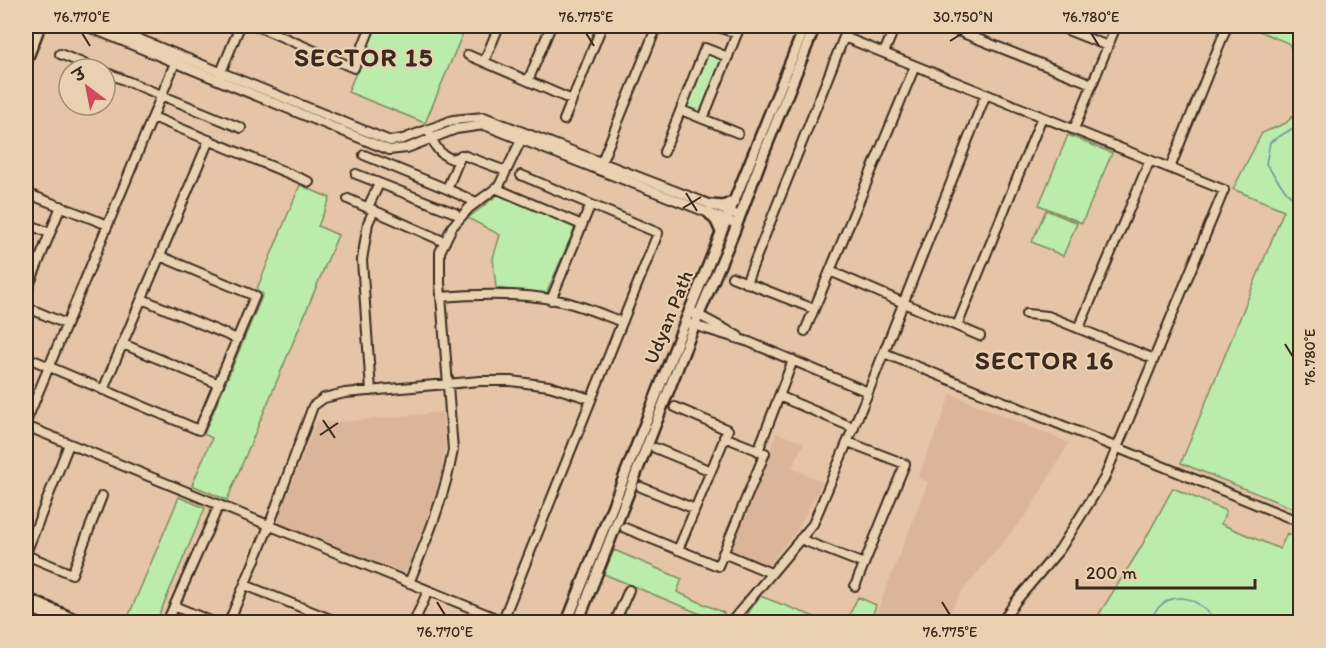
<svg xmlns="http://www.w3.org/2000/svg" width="1326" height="648" viewBox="0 0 1326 648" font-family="Itim,'Playpen Sans Deva',sans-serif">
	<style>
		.built { fill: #dbb59a }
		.park { fill: #bcecab; stroke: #7c8b64; stroke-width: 1.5 }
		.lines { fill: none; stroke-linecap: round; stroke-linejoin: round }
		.stream { stroke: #6d929b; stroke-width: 1.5 }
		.minor-casing { stroke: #3b2a1e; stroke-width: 12 }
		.major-casing { stroke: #3b2a1e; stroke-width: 14 }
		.minor { stroke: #e9d1b2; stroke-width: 8 }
		.major { stroke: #e9d1b2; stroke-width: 9 }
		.ticks { fill: none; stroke: #3b2a1e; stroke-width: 2 }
		.labels { text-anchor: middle; stroke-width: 4.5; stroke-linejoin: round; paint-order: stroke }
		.street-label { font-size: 20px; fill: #3b2a1e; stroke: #e9d1b2 }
		.district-label { font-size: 26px; font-weight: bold; letter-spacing: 1.5px; fill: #3b2a1e; stroke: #e9d1b2 }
		.neatline { fill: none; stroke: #3b2a1e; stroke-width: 2 }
		.ticks-label { font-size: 15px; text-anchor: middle; fill: #3b2a1e }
	</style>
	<rect width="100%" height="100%" fill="#e5c4a7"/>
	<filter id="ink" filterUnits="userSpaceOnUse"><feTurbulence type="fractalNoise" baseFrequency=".0167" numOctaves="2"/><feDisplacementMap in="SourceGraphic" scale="12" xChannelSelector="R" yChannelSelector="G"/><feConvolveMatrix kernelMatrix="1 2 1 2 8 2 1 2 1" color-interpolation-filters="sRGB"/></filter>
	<g filter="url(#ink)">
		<path class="built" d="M951,394L1069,443L1029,511L963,590L943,622H873L928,482L918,478Z
			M443,412L445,448L441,478L430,512L405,574L277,522L316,422H341Z
			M777,433L804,443L792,468L823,482L798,529L767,567L728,551Z"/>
		<path class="park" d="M375,26H466L425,123L348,92Z
			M1247,26H1300V61L1288,43Z
			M706,52L723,58L701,114L684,107Z
			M1300,109V511L1181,463L1284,210L1233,189L1262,133L1286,123Z
			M1068,135L1112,153L1082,223L1039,205Z
			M300,185L330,198L318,226L338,235L227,500L192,485L212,438L204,434L263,294L256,291Z
			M499,194L575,228L546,294L496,288L493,258L500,235L468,218Z
			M1046,210L1077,223L1063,256L1032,242Z
			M1173,488L1226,511L1221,524L1280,549L1287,533L1300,539V622H1094L1140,549Z
			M179,497L205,508L156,622H126Z
			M614,550L682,579L677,592L724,613L720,622L604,574Z
			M760,596L828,622H742Z
			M858,597L876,605L870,622H846Z"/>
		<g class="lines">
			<path class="stream" d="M1291,26L1293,34L1300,41
				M1300,124L1270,142L1266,164L1282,186L1300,207
				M1149,622C1166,586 1196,594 1216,622"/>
			<defs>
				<path id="minor" d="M86,26L389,150L407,148L456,129L484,125L737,224
					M107,26L390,141L403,139L453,120L484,117L740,216
					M257,26L354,68L371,26
					M716,26L737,34
					M945,26L1092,84
					M1057,26L1108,46
					M884,53L895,26
					M60,54L97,69
					M468,55L572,100
					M484,62L499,26
					M105,72L241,128
					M219,77L240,26
					M528,81L551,26
					M681,110L738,133
					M153,117L309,182
					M703,119L740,26
					M564,120L602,26
					M1074,129L1116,26
					M430,134C435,147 439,154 452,159L463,155L506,171
					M664,152L705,48L728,57
					M364,155L447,189
					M461,155L447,189L476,202
					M600,166L657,26
					M1170,168L1227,26
					M356,174L455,213L460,218
					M495,188L582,225
					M26,193L108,225
					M348,199L445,242
					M368,207L379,184
					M26,223L49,233
					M830,271L980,336
					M732,277L814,309
					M746,283L844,37L1224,190L1104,479L1060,549L1016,601L1002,622
					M26,293L61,206
					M441,297C478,294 519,293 556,300C579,304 601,314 622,322
					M142,299L237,339
					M551,300L590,206
					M26,307L66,324
					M689,310L738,336
					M1026,314L1048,316L1154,359
					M690,324L749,342L868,392
					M957,326L1042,117
					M1079,328L1150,160
					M805,331L915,66
					M123,344L219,384
					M884,353L1300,522
					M26,357L199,430L255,296L160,256
					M103,390L209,140
					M371,391L362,260L368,223L374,210
					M779,396L854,428
					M675,407L728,430L678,550
					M26,422L177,58
					M26,426L503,621
					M848,442L905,464L855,586
					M655,448L711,471
					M758,451L793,360
					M641,487L695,509
					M625,528L718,566L765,453L724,437
					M800,539L864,564
					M26,553L69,444
					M723,553L771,573
					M26,555L72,574L102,496
					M409,583C427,539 445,496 453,450L440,283V252L452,227L469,208L499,186L523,136
					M245,585L338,622
					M174,606L213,622
					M618,617L630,622
					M167,622L219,505
					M229,622L269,526L313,406L324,398L345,393L480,381H511L549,386L591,399
					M414,622L428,591
					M502,622L658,233L521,175
					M615,622L629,590
					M731,622L813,524L867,395L986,94"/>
				<path id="major" d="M26,38L31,26
					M26,62L40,26
					M712,205L723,206L734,201
					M708,212L716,221L721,232
					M26,598L81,622
					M26,606L64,622
					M567,622L685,322L805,26
					M578,622L694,326L734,232L760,163L815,26"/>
			</defs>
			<use href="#minor" class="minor-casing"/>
			<use href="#major" class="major-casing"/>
			<use href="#minor" class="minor"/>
			<use href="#major" class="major"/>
		</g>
	</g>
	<path class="ticks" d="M82,33L90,46M586,33L594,46M1091,33L1099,46M950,41L963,33M686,193L697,211M683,208L701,197M1285,344L1293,357M323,420L335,438M320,435L338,423M437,602L445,615M942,602L950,615"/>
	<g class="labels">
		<g class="street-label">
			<text transform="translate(668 317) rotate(-68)" y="7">Udyan Path</text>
		</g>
		<g class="district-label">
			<text x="364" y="66">SECTOR 15</text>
			<text x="1045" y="369">SECTOR 16</text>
		</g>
	</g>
	<rect width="1326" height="648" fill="none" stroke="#e9d1b2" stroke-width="66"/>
	<g transform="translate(87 87) rotate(328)"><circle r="28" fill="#e9d1b2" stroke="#a38e77" stroke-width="1.5"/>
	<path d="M0-4.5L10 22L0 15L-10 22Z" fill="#d1495b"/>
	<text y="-9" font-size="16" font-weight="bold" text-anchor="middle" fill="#3b2a1e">उ</text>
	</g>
	<path d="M1077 579v9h178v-9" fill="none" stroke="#3b2a1e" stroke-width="3"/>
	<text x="1086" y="579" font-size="18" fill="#3b2a1e" stroke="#e9d1b2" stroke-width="4.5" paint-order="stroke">200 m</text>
	<rect x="33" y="33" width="1260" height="582" class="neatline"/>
	<g class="ticks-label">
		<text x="82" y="22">76.770°E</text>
		<text x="586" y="22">76.775°E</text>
		<text x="963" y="22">30.750°N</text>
		<text x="1091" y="22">76.780°E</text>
		<text transform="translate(1310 357) rotate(-90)" y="5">76.780°E</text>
		<text x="445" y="637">76.770°E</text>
		<text x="950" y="637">76.775°E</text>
	</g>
</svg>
